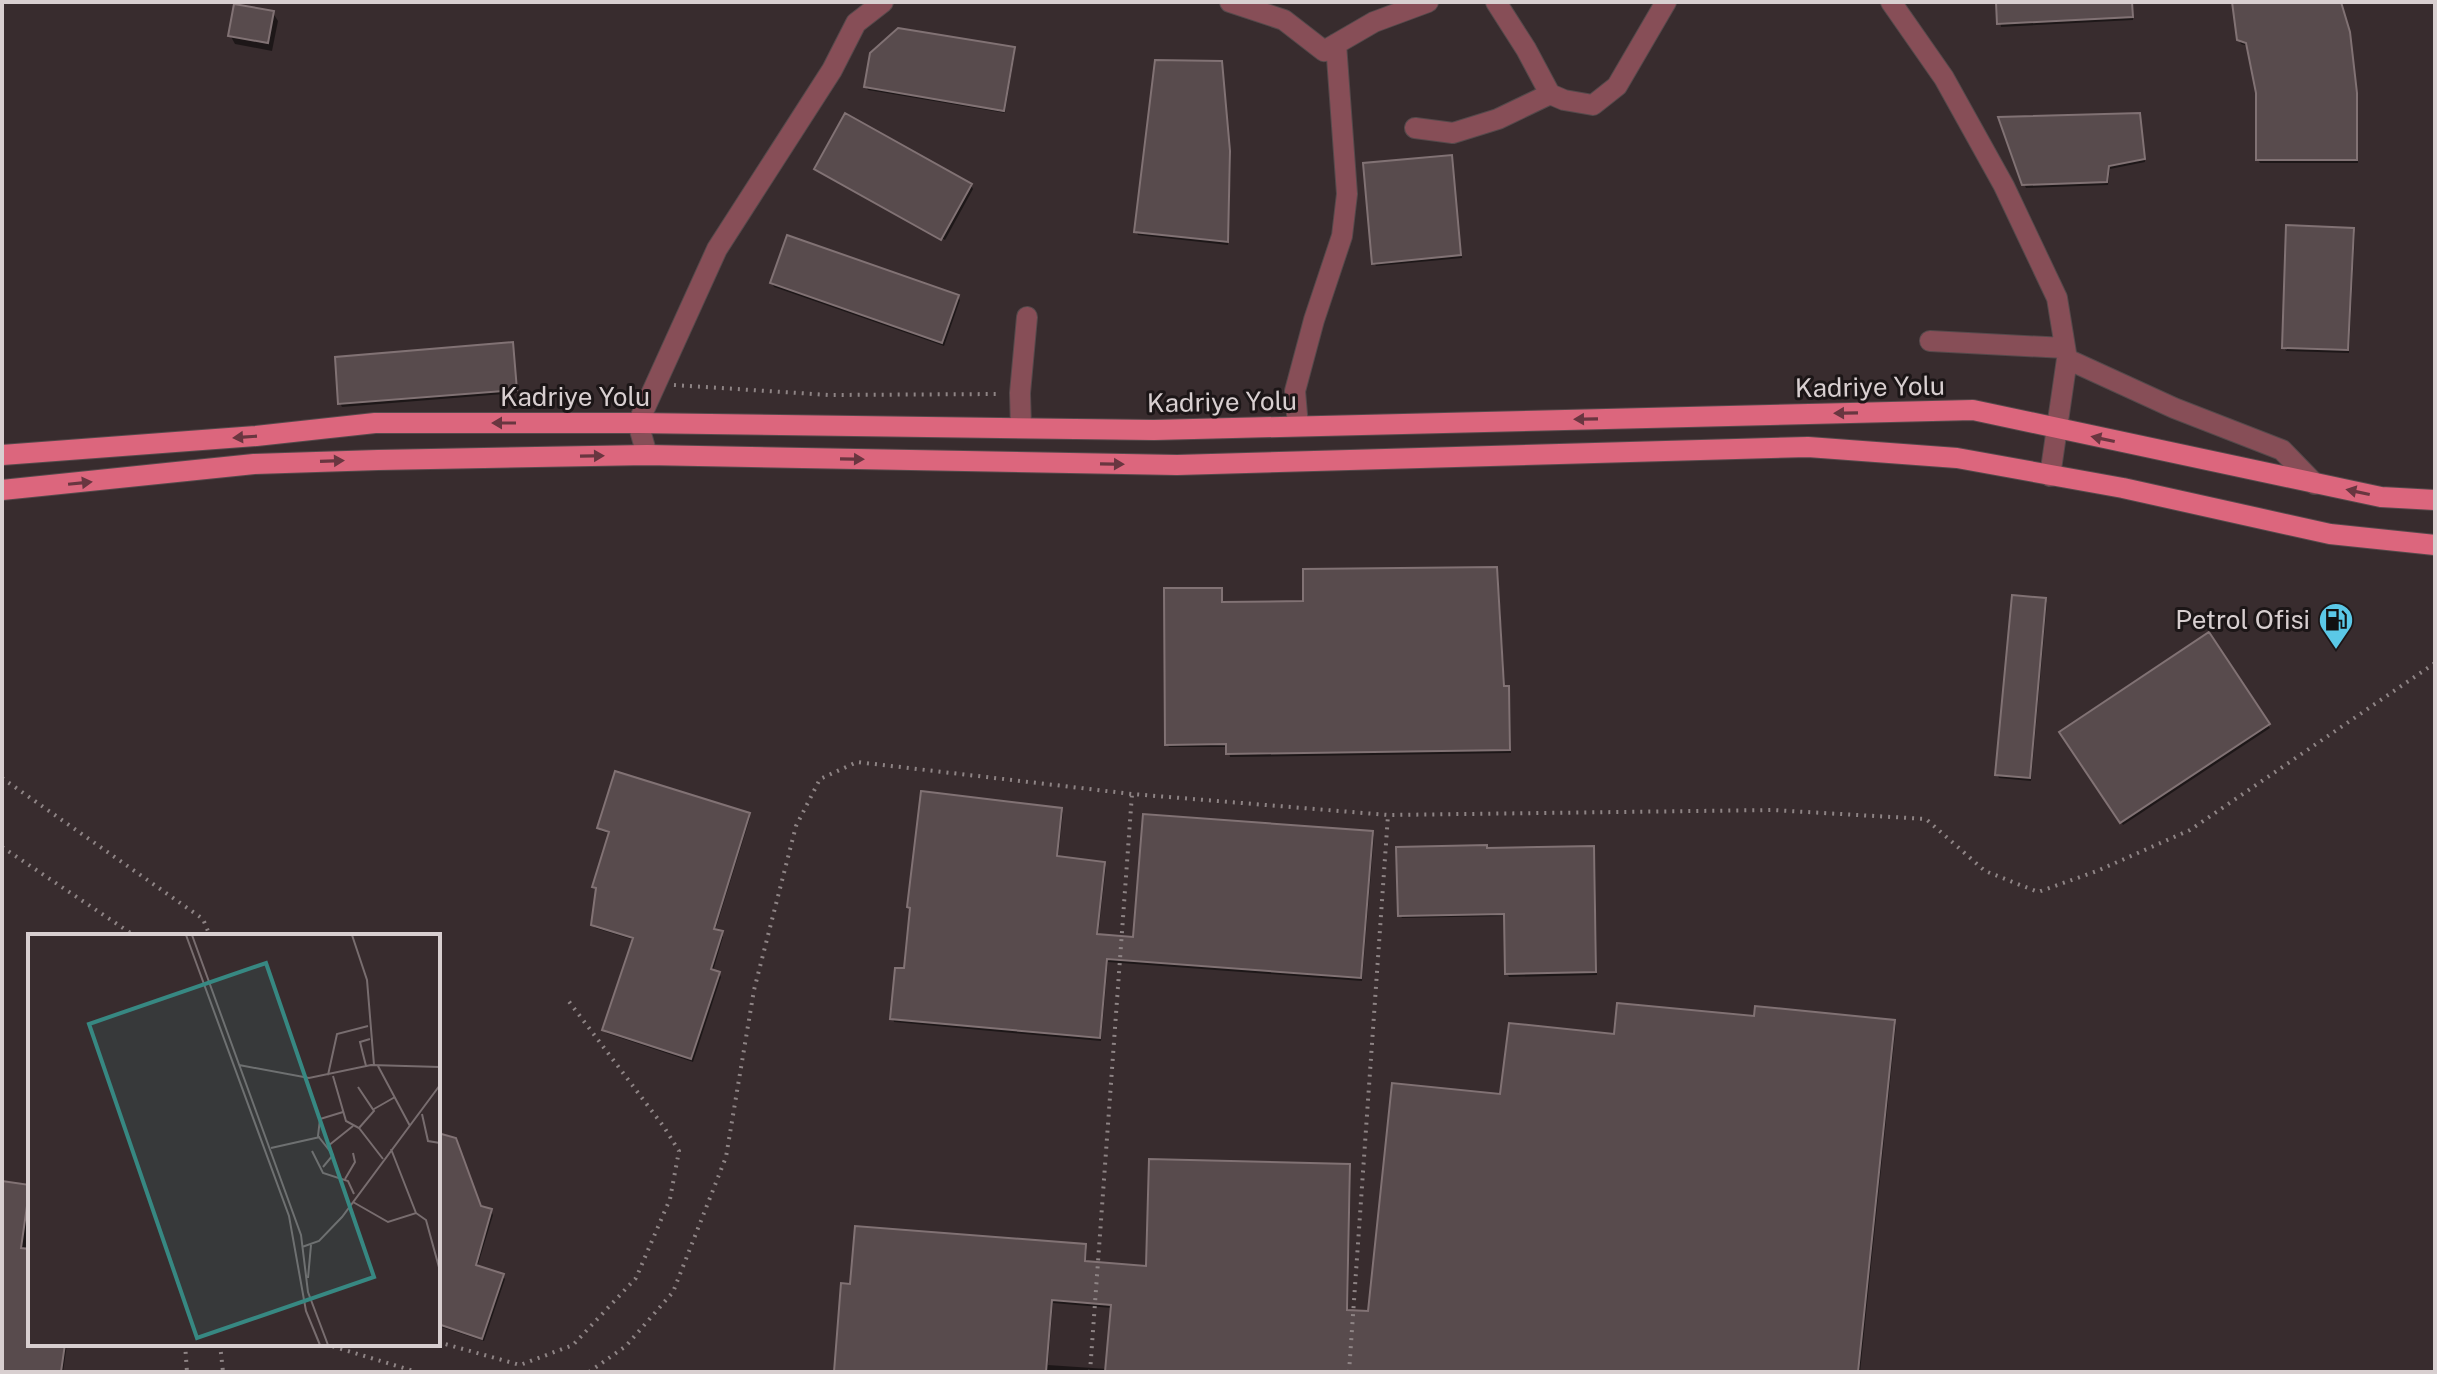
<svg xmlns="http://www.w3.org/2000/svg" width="2437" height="1374" viewBox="0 0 2437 1374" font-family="'Public Sans',sans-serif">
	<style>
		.shadow { fill: #0007; fill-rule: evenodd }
		.building { fill: #584b4d; stroke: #817274; stroke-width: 2 }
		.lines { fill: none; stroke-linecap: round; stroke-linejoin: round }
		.minor-casing { stroke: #55494b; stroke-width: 22 }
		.major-casing { stroke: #55494b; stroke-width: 22 }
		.path { stroke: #8e8485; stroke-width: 4; stroke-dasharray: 2 6; stroke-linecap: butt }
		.minor { stroke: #874e57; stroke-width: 20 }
		.major { stroke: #dc667d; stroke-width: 20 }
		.oneway { fill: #693640 }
		.labels { text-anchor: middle; stroke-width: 6; stroke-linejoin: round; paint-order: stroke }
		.street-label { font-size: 26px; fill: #d8cfd0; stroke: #1c1617 }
		.poi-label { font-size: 26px; fill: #d8cfd0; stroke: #1c1617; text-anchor: end }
		.inset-road { fill: none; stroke: #786d6f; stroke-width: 2 }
		.view { fill: #378882; fill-opacity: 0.15; stroke: #378882; stroke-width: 4 }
		.inset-edge { fill: none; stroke: #d8cfd0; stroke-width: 4 }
	</style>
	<rect width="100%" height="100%" fill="#382c2e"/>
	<path class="shadow" d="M1998,2H2133V20L2001,27Z
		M2234,2H2340L2350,37L2358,98V163H2260L2258,160V93L2248,46L2241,44L2239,40Z
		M273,13L278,21L272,51L235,44L230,35Z
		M1013,49L1015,52L1005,113L868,90L866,87Z
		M1221,63L1231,156L1228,245L1138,235L1136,231Z
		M2139,115L2145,162L2110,169L2108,185L2026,188L2024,184Z
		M1451,157L1462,258L1376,266L1374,263Z
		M817,168L971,185L973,189L945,240Z
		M2353,229L2355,233L2349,353L2286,351L2284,347Z
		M772,283L958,297L960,300L944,346L774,287Z
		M512,344L517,393L342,407L340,403Z
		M1496,569L1498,573L1505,688H1508L1510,692L1511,753L1230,757L1228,747H1169L1167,744L1220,590L1223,604L1305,603Z
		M2045,600L2047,603L2031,781L1999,778L1997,774Z
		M2209,635L2270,728L2123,825L2062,732Z
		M1061,810L1063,813L1058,858L1104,864L1106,867L1098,936L1135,940L1372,833L1374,837L1362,981L1108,962L1101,1041L894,1022L893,1018L906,971L911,912L909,907Z
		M748,815L750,818L715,931L721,933L723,937L713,971L719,973L721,977L693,1062L606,1033L604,1030L634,940L595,928L593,925L597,890L595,886L611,834L601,831L599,828Z
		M1593,848L1595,852L1597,975L1509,977L1507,973L1506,916L1402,918L1400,915Z
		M1756,1019L1894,1022L1896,1025L1860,1372H836L1085,1246L1087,1250L1086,1263L1148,1269L1349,1166L1351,1169L1348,1312L1370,1314L1502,1096L1615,1036ZM1053,1303L1112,1308L1107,1369L1048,1365Z
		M438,1135L481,1208L491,1211L493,1215L477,1268L503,1276L505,1279L484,1341L438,1326Z
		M2,1183L30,1187V1344H67L63,1372H2Z"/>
	<path class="building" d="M1996,2H2132L2133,17L1997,24Z
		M2232,2H2341L2350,32L2357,93V160H2256V93L2246,43L2237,40Z
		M234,4L274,11L268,43L228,36Z
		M898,28L1015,47L1004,111L864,87L870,53Z
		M1155,60L1222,61L1230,151L1228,242L1134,232Z
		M845,113L972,184L941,240L814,169Z
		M2140,113L2145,159L2109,166L2107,182L2022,185L1998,117Z
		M1452,155L1461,255L1372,264L1363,163Z
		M2286,225L2354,228L2348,350L2282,348Z
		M787,235L959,295L942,343L770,283Z
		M513,342L517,390L338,404L335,357Z
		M1497,567L1504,686H1509L1510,750L1226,754V744L1165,745L1164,588H1222V602L1303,601V569Z
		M2012,595L2046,598L2030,778L1995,775Z
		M2209,632L2270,724L2120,823L2059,732Z
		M615,771L750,813L714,929L723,931L711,969L720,972L691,1059L602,1030L633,938L591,925L596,888L592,887L609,832L597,828Z
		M921,791L1062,808L1057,856L1105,862L1097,934L1133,937L1143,814L1373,831L1361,978L1107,959L1100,1038L890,1019L895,968H904L910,908L907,907Z
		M1487,845V848L1594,846L1596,972L1505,974L1504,914L1398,916L1396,847Z
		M1617,1003L1754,1016L1755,1006L1895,1020L1858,1372H1105L1111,1305L1052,1300L1046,1372H834L841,1283L850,1284L855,1226L1086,1244L1085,1261L1146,1266L1149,1159L1350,1164L1347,1310L1368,1311L1392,1083L1500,1094L1509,1023L1614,1034Z
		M438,1133L456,1138L481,1206L492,1209L476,1265L504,1274L482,1339L438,1324Z
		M2,1181L30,1185L21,1248L30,1249V1344H65L61,1372H2Z"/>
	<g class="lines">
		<defs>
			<path id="minor" d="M1230,2L1284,20L1324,51L1374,22L1428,2
				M1496,2L1526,49L1550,94
				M1891,2L1944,78L2004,186L2057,298L2067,359L2050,476
				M1415,128L1453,133L1498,119L1550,94L1564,100L1593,105L1617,86L1666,2
				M1930,341L2065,348
				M2067,359L2174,408L2282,450L2315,484
				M1298,426L1295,391L1314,320L1342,236L1347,194L1336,44
				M1021,428L1020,393L1027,317
				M647,455L638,423L717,249L832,70L856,23L883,2"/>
			<path id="major" d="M2,455L256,436L375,423H638L1154,430L1973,410L2381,497L2435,500
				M2,490L254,464L378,460L647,455L1177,465L1808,447L1957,458L2123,488L2330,534L2435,545"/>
		</defs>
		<use href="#minor" class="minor-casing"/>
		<use href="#major" class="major-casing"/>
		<path class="path" d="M674,385L829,395L1001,394
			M2,778L203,919L210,936
			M2,847L135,936
			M438,1342L520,1365L573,1345L636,1278L670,1199L679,1151L664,1127L567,999
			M185,1344L187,1372
			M220,1344L223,1372
			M325,1344L417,1372
			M589,1372L626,1346L673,1292L726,1157L754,990L796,826L820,779L857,762L1132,794L1388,815L1772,810L1926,819L1985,871L2038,892L2097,871L2190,830L2435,663
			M1090,1372L1132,794
			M1349,1372L1388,815"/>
		<use href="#minor" class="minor"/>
		<use href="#major" class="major"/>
	</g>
	<defs><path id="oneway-solid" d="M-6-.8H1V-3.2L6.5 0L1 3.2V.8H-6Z" transform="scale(2)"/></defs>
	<g class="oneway">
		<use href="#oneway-solid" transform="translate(1846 413) rotate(179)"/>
		<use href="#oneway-solid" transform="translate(1586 419) rotate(179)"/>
		<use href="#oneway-solid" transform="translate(504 423) rotate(180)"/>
		<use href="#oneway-solid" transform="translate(245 437) rotate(176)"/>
		<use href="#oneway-solid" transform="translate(2103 439) rotate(-168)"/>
		<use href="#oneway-solid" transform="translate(592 456) rotate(-1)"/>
		<use href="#oneway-solid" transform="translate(852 459) rotate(1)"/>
		<use href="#oneway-solid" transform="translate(332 461) rotate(-2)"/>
		<use href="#oneway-solid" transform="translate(1112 464) rotate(1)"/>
		<use href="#oneway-solid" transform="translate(80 483) rotate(-6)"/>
		<use href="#oneway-solid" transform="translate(2358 492) rotate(-168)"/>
	</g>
	<defs>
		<symbol id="fuel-pin" viewBox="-11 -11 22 30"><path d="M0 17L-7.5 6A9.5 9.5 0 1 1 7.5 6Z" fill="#5bc8e7" stroke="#1c1617"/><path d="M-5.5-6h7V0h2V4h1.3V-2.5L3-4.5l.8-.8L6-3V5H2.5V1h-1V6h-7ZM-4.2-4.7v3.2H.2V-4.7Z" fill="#111"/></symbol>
	</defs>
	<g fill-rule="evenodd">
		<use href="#fuel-pin" x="2316" y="600" width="40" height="54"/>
	</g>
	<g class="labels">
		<g class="street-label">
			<text transform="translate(1870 387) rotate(-1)" y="9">Kadriye Yolu</text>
			<text x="575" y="406">Kadriye Yolu</text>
			<text transform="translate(1222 402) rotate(-1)" y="9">Kadriye Yolu</text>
		</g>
		<g class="poi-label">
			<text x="2310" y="629">Petrol Ofisi</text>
		</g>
	</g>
	<g transform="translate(28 934)">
		<rect width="412" height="412" fill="#382c2e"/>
		<path class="inset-road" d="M158,1L261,282L278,377L292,411M164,1L273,301L280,358L300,411M324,1L339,46L346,131M211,131L281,144L343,131L412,133M338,132L332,108L342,105M350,132L382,192M300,141L309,100L340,92M305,142L318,187L331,194L355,225M330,153L346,177L331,194M346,175L367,163M394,180L400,207L412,209M300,212L325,192M243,214L292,203M363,215L388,279M284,217L295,239L320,247L326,260M295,233L305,221L290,202L292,185L315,178M317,245L327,228L325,219M325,268L360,288L388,279L398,286L412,337M274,313L291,307L314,283L412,151M280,344L283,311"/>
		<path class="view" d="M238,29L346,343L169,404L61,90Z"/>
		<rect width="412" height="412" class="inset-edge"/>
	</g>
	<rect width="2437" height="1374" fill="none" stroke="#d8cfd0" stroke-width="8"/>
</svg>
